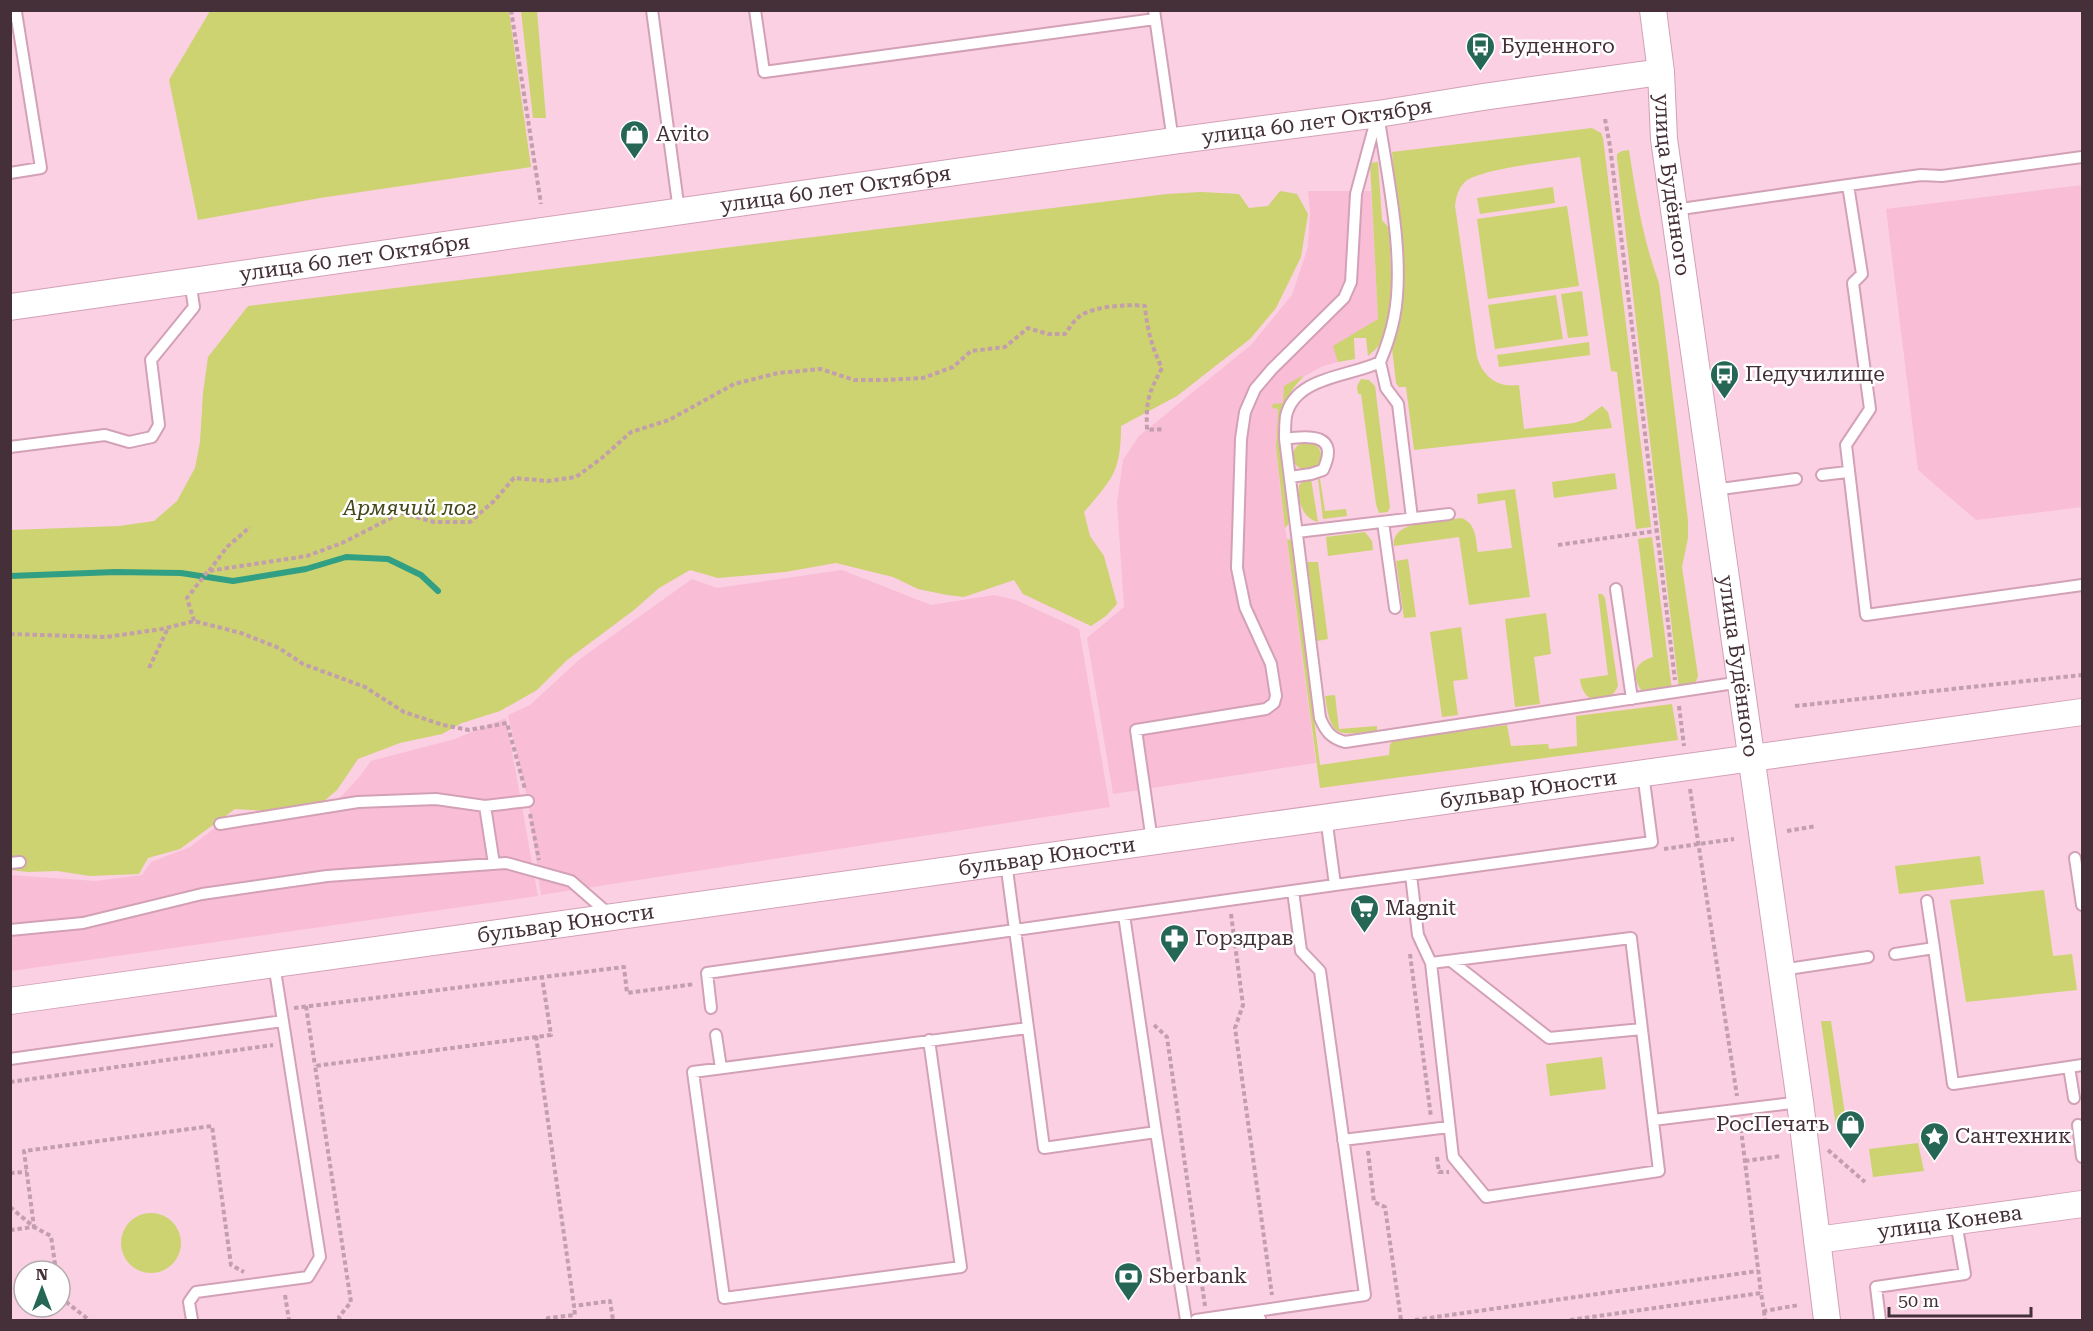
<svg xmlns="http://www.w3.org/2000/svg" width="2093" height="1331" viewBox="0 0 2093 1331" font-family="'Roboto Serif',serif">
	<style>
		.built { fill: #f9bdd6 }
		.green { fill: #ccd370 }
		.lines { fill: none; stroke-linecap: round; stroke-linejoin: round }
		.stream { stroke: #319f83; stroke-width: 6 }
		.service-casing { stroke: #d3a1b6; stroke-width: 14 }
		.pedestrian-casing { stroke: #d3a1b6; stroke-width: 18 }
		.tertiary-casing { stroke: #d3a1b6; stroke-width: 28 }
		.path { stroke: #c39fae; stroke-width: 4; stroke-dasharray: 4.5 3; stroke-linecap: butt }
		.service { stroke: #fff; stroke-width: 10 }
		.pedestrian { stroke: #fff; stroke-width: 15 }
		.tertiary { stroke: #fff; stroke-width: 26 }
		.labels { text-anchor: middle; stroke-width: 5; stroke-linejoin: round; paint-order: stroke }
		.poi-label { font-size: 21px; fill: #453039; stroke: #fff; text-anchor: start }
		.street-label { font-size: 21px; fill: #453039; stroke: #fff }
		.park-label { font-size: 21px; font-style: italic; fill: #444719; stroke: #fff }
	</style>
	<rect width="100%" height="100%" fill="#fbd0e2"/>
	<path class="built" d="M2082,185V507L1976,520L1918,470L1886,209Z
		M1308,191H1371L1378,319L1334,346L1338,362L1323,366L1303,377L1301,376L1284,403L1272,408H1278L1276,447L1280,487L1316,763L1113,794L1087,638L1124,607L1117,503L1123,460L1139,436L1251,345L1292,295L1308,247L1310,211Z
		M842,570L931,605L994,595L1016,600L1079,629L1110,807L541,895L528,801L508,715L530,705L580,659L692,579L717,588Z
		M506,718L538,896L11,971L10,875L96,881L142,875L151,862L190,847L220,824L257,823L327,812L360,776L371,761L455,739Z"/>
	<path class="green" d="M210,11H509L531,167L320,198L198,220L169,80Z
		M521,11H537L546,118H533Z
		M1592,128L1601,133L1603,138L1651,527L1636,529L1617,372L1611,371L1580,157C1555,161 1483,168 1466,181C1458,188 1456,197 1455,206L1477,357C1483,377 1498,388 1519,385L1524,429L1574,423L1583,420L1602,406L1608,412L1612,428L1414,450L1406,387H1399L1396,383L1392,348L1400,320L1403,269L1392,152Z
		M1629,150C1636,196 1643,240 1659,283L1688,521V538L1682,567L1698,676L1695,684L1679,689L1617,158V154L1622,151Z
		M1378,162L1382,220L1389,228L1392,293L1391,309L1384,335L1378,347L1368,356L1366,338H1354L1355,359L1338,362L1333,346L1378,319L1370,163Z
		M1553,187L1555,203L1480,214L1477,198Z
		M1280,191L1297,194L1308,214L1301,257L1276,308L1250,339L1177,396L1121,426C1121,472 1112,479 1084,512L1090,536L1104,556L1117,604L1106,616L1091,626L1023,594L1014,580L964,597L947,595L918,589L893,577L836,563L785,572L718,578L690,570L659,588L634,610L567,660L537,690L500,711L462,723L442,734L400,743L358,759L337,790L317,807L282,812L235,809L180,849L148,858L139,874L90,876L57,871L28,872L11,870V530L119,526L154,521L177,501L195,468L200,442L203,393L208,357L248,306L1167,194L1201,192L1239,194L1249,208L1268,206Z
		M1567,206L1579,286L1488,299L1477,219Z
		M1582,291L1588,336L1568,338L1561,294Z
		M1556,295L1563,339L1495,349L1488,305Z
		M1589,342L1590,355L1499,367L1497,355Z
		M1302,376L1303,377C1290,390 1280,408 1278,426L1289,523L1285,528L1276,447L1278,409L1272,408L1273,404L1283,403L1284,386Z
		M1361,379L1369,380L1375,386L1390,507L1388,512L1379,513L1376,504L1361,394H1358L1357,386Z
		M1293 456a14 14 0 1 1 28 0a14 14 0 1 1-28 0Z
		M1615,473L1617,489L1554,498L1552,482Z
		M1311,479L1318,522C1302,518 1297,500 1299,485L1302,482Z
		M1318,479H1320L1325,511L1346,509L1347,516L1323,519Z
		M1515,489L1530,597L1469,605L1459,537L1394,546C1391,519 1443,521 1462,518C1477,525 1475,538 1478,552L1512,548L1505,500L1478,504L1477,494Z
		M1365,532L1372,541L1373,550L1328,556L1326,537Z
		M1652,537L1672,690C1664,691 1650,695 1642,691C1640,689 1638,685 1637,682C1632,668 1640,661 1653,657L1638,539Z
		M1287,539L1291,540L1320,765L1389,755L1390,744L1395,740L1507,725L1511,746L1548,744L1549,749L1577,746L1576,716L1672,704L1678,740L1320,788Z
		M1408,559L1416,617L1404,618L1396,561Z
		M1307,562H1318L1328,639L1317,641Z
		M1598,594H1602L1605,598L1618,686C1608,709 1582,704 1580,679L1608,675Z
		M1546,613L1551,654L1534,657L1540,704L1515,707L1505,619Z
		M1461,627L1468,679L1453,681L1458,715L1442,717L1430,632Z
		M1335,695L1339,729L1377,726V731C1337,735 1331,739 1325,696Z
		M1980,856L1984,884L1899,894L1895,866Z
		M2044,890L2053,956L2072,954L2077,990L1966,1002L1950,900Z
		M1821,1021H1831L1847,1127H1836Z
		M1602,1057L1606,1089L1550,1096L1546,1064Z
		M1918,1143L1924,1171L1873,1177L1869,1149Z
		M121 1243a30 30 0 1 1 60 0a30 30 0 1 1-60 0Z"/>
	<g class="lines">
		<path class="stream" d="M10,576L115,572L181,573L233,581L306,569L346,557L388,559L421,575L438,591"/>
		<defs>
			<path id="service" d="M652,10L679,211
				M755,10L764,72L1155,19
				M1154,10L1173,141
				M10,17L16,12L41,168L10,173
				M1378,114C1387,174 1406,259 1394,318C1391,333 1386,348 1380,362C1350,377 1295,376 1286,416C1285,423 1285,432 1285,439L1320,718C1326,732 1331,738 1345,742L1741,682
				M1848,185L1921,175L1942,176L2082,157
				M1674,210L1848,185L1862,274L1853,283L1870,409L1846,445L1866,615L2082,585
				M1380,362L1386,388L1398,404L1412,518
				M1285,439C1310,435 1340,434 1323,470L1311,474L1290,477
				M10,447L105,435L129,442L152,437L159,425L151,360L194,307L190,281
				M1822,475L1847,472
				M1713,490L1796,479
				M1383,522L1395,608
				M1297,532L1449,514
				M1616,589L1632,699
				M485,806L528,801
				M1326,817L1335,885L1652,842L1643,773
				M220,824L358,802L436,799L485,806L494,864
				M1152,841L1136,730L1266,709L1274,703L1276,696L1271,664L1245,607L1237,568L1241,439L1245,412L1255,389L1272,369L1344,298L1351,282L1356,194L1376,120
				M2075,858L2082,905
				M1006,862L1015,930L1335,885
				M10,863L20,862
				M1411,875L1418,935L1431,963L1453,1157L1486,1197L1659,1171L1631,938L1431,963
				M1927,901L1934,948
				M1124,915L1156,1132
				M10,930L83,923L202,894L327,876L506,863L571,881L610,915
				M1895,954L1934,948L1953,1084L2069,1067L2074,1098
				M1451,961L1549,1038L1642,1029
				M1781,970L1868,957
				M711,1008L707,973L1015,930L1044,1148L1156,1132L1186,1320
				M716,1035L721,1068
				M929,1040L961,1267L724,1298L693,1072L1028,1028
				M10,1059L283,1021
				M2069,1067L2082,1065
				M1653,1120L1800,1102
				M2078,1125L2082,1157
				M1343,1140L1449,1127
				M192,1320L189,1302L196,1292L308,1277L320,1257L274,964
				M1196,1320L1365,1295L1320,971L1301,951L1293,891
				M1880,1320L1876,1287L1965,1274L1956,1222"/>
			<path id="pedestrian" d="M1244,1320H1258"/>
			<g id="tertiary">
				<path id="s1" d="M1653,10L1661,72L1664,139L1800,1102L1827,1320"/>
				<path id="s2" d="M10,307L1173,141L1378,114L1483,97L1661,72"/>
				<path id="s3" d="M10,1001L2082,712"/>
				<path id="s4" d="M1817,1240L2082,1204"/>
			</g>
		</defs>
		<use href="#service" class="service-casing"/>
		<use href="#pedestrian" class="pedestrian-casing"/>
		<use href="#tertiary" class="tertiary-casing"/>
		<path class="path" d="M511,10L541,204
			M1605,119L1610,146L1675,680
			M1558,545L1656,531
			M209,571L227,547L250,527
			M194,621L187,598L208,571L307,556L342,543L401,513L434,522H470L494,501L514,478L548,481L576,477L602,458L631,432L669,420L734,384L778,373L821,369L854,380H884L923,378L953,367L971,351L1005,347L1028,328L1048,334H1065C1069,329 1074,320 1080,316C1094,306 1129,304 1145,306C1147,329 1152,348 1162,368C1148,394 1146,401 1147,430L1164,429
			M10,634L106,637L162,629L194,621L241,633L279,648L303,664L365,687L404,712L443,725L469,730L507,723L525,789
			M149,668L168,628
			M1679,706L1684,746
			M1795,706L2082,675
			M1690,789L1737,1096
			M530,814L539,860
			M1787,831L1816,826
			M1664,849L1734,839
			M1231,914L1243,1005L1235,1028L1272,1295
			M1410,954L1431,1117
			M306,1006L315,1066
			M294,1008L624,967L627,993L695,984
			M1154,1025L1167,1037L1205,1306
			M536,1036L574,1306L610,1301L613,1320
			M10,1082L273,1045
			M1740,1121L1761,1293
			M1828,1150L1865,1182
			M1368,1151L1374,1202L1385,1207L1401,1320
			M1437,1157L1439,1172H1449
			M1745,1161L1781,1156
			M10,1173L27,1172
			M10,1207L34,1227L51,1236L56,1271
			M10,1230L34,1227L24,1151L212,1126L231,1265L244,1272
			M285,1295L289,1320
			M60,1297L89,1320
			M1764,1311L1765,1320
			M340,1320L339,1317L351,1302L315,1066L551,1035L542,977
			M547,1320L548,1318L575,1315L574,1306
			M1415,1320L1758,1271
			M1570,1320L1761,1293L1764,1311L1799,1305"/>
		<use href="#service" class="service"/>
		<use href="#pedestrian" class="pedestrian"/>
		<use href="#tertiary" class="tertiary"/>
	</g>
	<defs>
		<symbol id="bus-pin" viewBox="-11 -11 22 30"><path d="M0 17L-7.5 6A9.5 9.5 0 1 1 7.5 6Z" fill="#256654" stroke="#fff"/><path d="M-5-6H5V4H4V6H2V4H-2V6H-4V4H-5ZM-3.5-4V0h7V-4ZM-3.5 1.2v1.5H-2V1.2ZM2 1.2v1.5H3.5V1.2Z" fill="#fff"/></symbol>
		<symbol id="shop-pin" viewBox="-11 -11 22 30"><path d="M0 17L-7.5 6A9.5 9.5 0 1 1 7.5 6Z" fill="#256654" stroke="#fff"/><path d="M-5-2.5h2.3a2.7 3.5 0 0 1 5.4 0H5L5.5 6h-11ZM-1.5-2.5h3a1.5 2.3 0 0 0-3 0Z" fill="#fff"/></symbol>
		<symbol id="supermarket-pin" viewBox="-11 -11 22 30"><path d="M0 17L-7.5 6A9.5 9.5 0 1 1 7.5 6Z" fill="#256654" stroke="#fff"/><path d="M-6-5.5h2.5l.6 2H6L4.5 2H-2.5L-4.4-4H-6ZM-1.5 3.2a1.3 1.3 0 1 0 .1 0ZM3 3.2a1.3 1.3 0 1 0 .1 0Z" fill="#fff"/></symbol>
		<symbol id="pharmacy-pin" viewBox="-11 -11 22 30"><path d="M0 17L-7.5 6A9.5 9.5 0 1 1 7.5 6Z" fill="#256654" stroke="#fff"/><path d="M-2-6h4v4h4v4h-4v4h-4v-4h-4v-4h4Z" fill="#fff"/></symbol>
		<symbol id="sight-pin" viewBox="-11 -11 22 30"><path d="M0 17L-7.5 6A9.5 9.5 0 1 1 7.5 6Z" fill="#256654" stroke="#fff"/><path d="M0-6L1.8-2.2L6-1.7L2.9 1.2L3.7 5.4L0 3.3L-3.7 5.4L-2.9 1.2L-6-1.7L-1.8-2.2Z" fill="#fff"/></symbol>
		<symbol id="bank-pin" viewBox="-11 -11 22 30"><path d="M0 17L-7.5 6A9.5 9.5 0 1 1 7.5 6Z" fill="#256654" stroke="#fff"/><path d="M-6-4H6V4H-6ZM0-2.3a2.3 2.3 0 1 0 0 4.6a2.3 2.3 0 1 0 0-4.6Z" fill="#fff"/></symbol>
	</defs>
	<g fill-rule="evenodd">
		<use href="#bus-pin" x="1464" y="30" width="33" height="45"/>
		<use href="#shop-pin" x="618" y="118" width="33" height="45"/>
		<use href="#bus-pin" x="1708" y="358" width="33" height="45"/>
		<use href="#supermarket-pin" x="1348" y="892" width="33" height="45"/>
		<use href="#pharmacy-pin" x="1158" y="922" width="33" height="45"/>
		<use href="#shop-pin" x="1834" y="1108" width="33" height="45"/>
		<use href="#sight-pin" x="1918" y="1120" width="33" height="45"/>
		<use href="#bank-pin" x="1112" y="1260" width="33" height="45"/>
	</g>
	<g class="labels">
		<g class="poi-label">
			<text x="1501" y="53">Буденного</text>
			<text x="656" y="141">Avito</text>
			<text x="1745" y="381">Педучилище</text>
			<text x="1385" y="915">Magnit</text>
			<text x="1195" y="945">Горздрав</text>
			<text x="1829" y="1131" text-anchor="end">РосПечать</text>
			<text x="1955" y="1143">Сантехник</text>
			<text x="1149" y="1283">Sberbank</text>
		</g>
		<g class="street-label">
			<text dy="7" stroke="none"><textPath href="#s2" startOffset="1320">улица 60 лет Октября</textPath></text>
			<text dy="7" stroke="none"><textPath href="#s1" startOffset="176">улица Будённого</textPath></text>
			<text dy="7" stroke="none"><textPath href="#s2" startOffset="834">улица 60 лет Октября</textPath></text>
			<text dy="7" stroke="none"><textPath href="#s2" startOffset="348">улица 60 лет Октября</textPath></text>
			<text dy="7" stroke="none"><textPath href="#s1" startOffset="662">улица Будённого</textPath></text>
			<text dy="7" stroke="none"><textPath href="#s3" startOffset="1533">бульвар Юности</textPath></text>
			<text dy="7" stroke="none"><textPath href="#s3" startOffset="1047">бульвар Юности</textPath></text>
			<text dy="7" stroke="none"><textPath href="#s3" startOffset="561">бульвар Юности</textPath></text>
			<text dy="7" stroke="none"><textPath href="#s4" startOffset="134">улица Конева</textPath></text>
		</g>
		<g class="park-label">
			<text x="410" y="515">Армячий лог</text>
		</g>
	</g>
	<rect width="2093" height="1331" fill="none" stroke="#453039" stroke-width="24"/>
	<g transform="translate(42 1289)"><circle r="28" fill="#ffffff" stroke="#b5acb0" stroke-width="1.5"/>
	<path d="M0-4.5L10 22L0 15L-10 22Z" fill="#256654"/>
	<text y="-9" font-size="16" font-weight="bold" text-anchor="middle" fill="#453039">N</text>
	</g>
	<path d="M1889 1307v9h142v-9" fill="none" stroke="#453039" stroke-width="3"/>
	<text x="1898" y="1307" font-size="18" fill="#453039" stroke="#ffffff" stroke-width="4.5" paint-order="stroke">50 m</text>
</svg>
